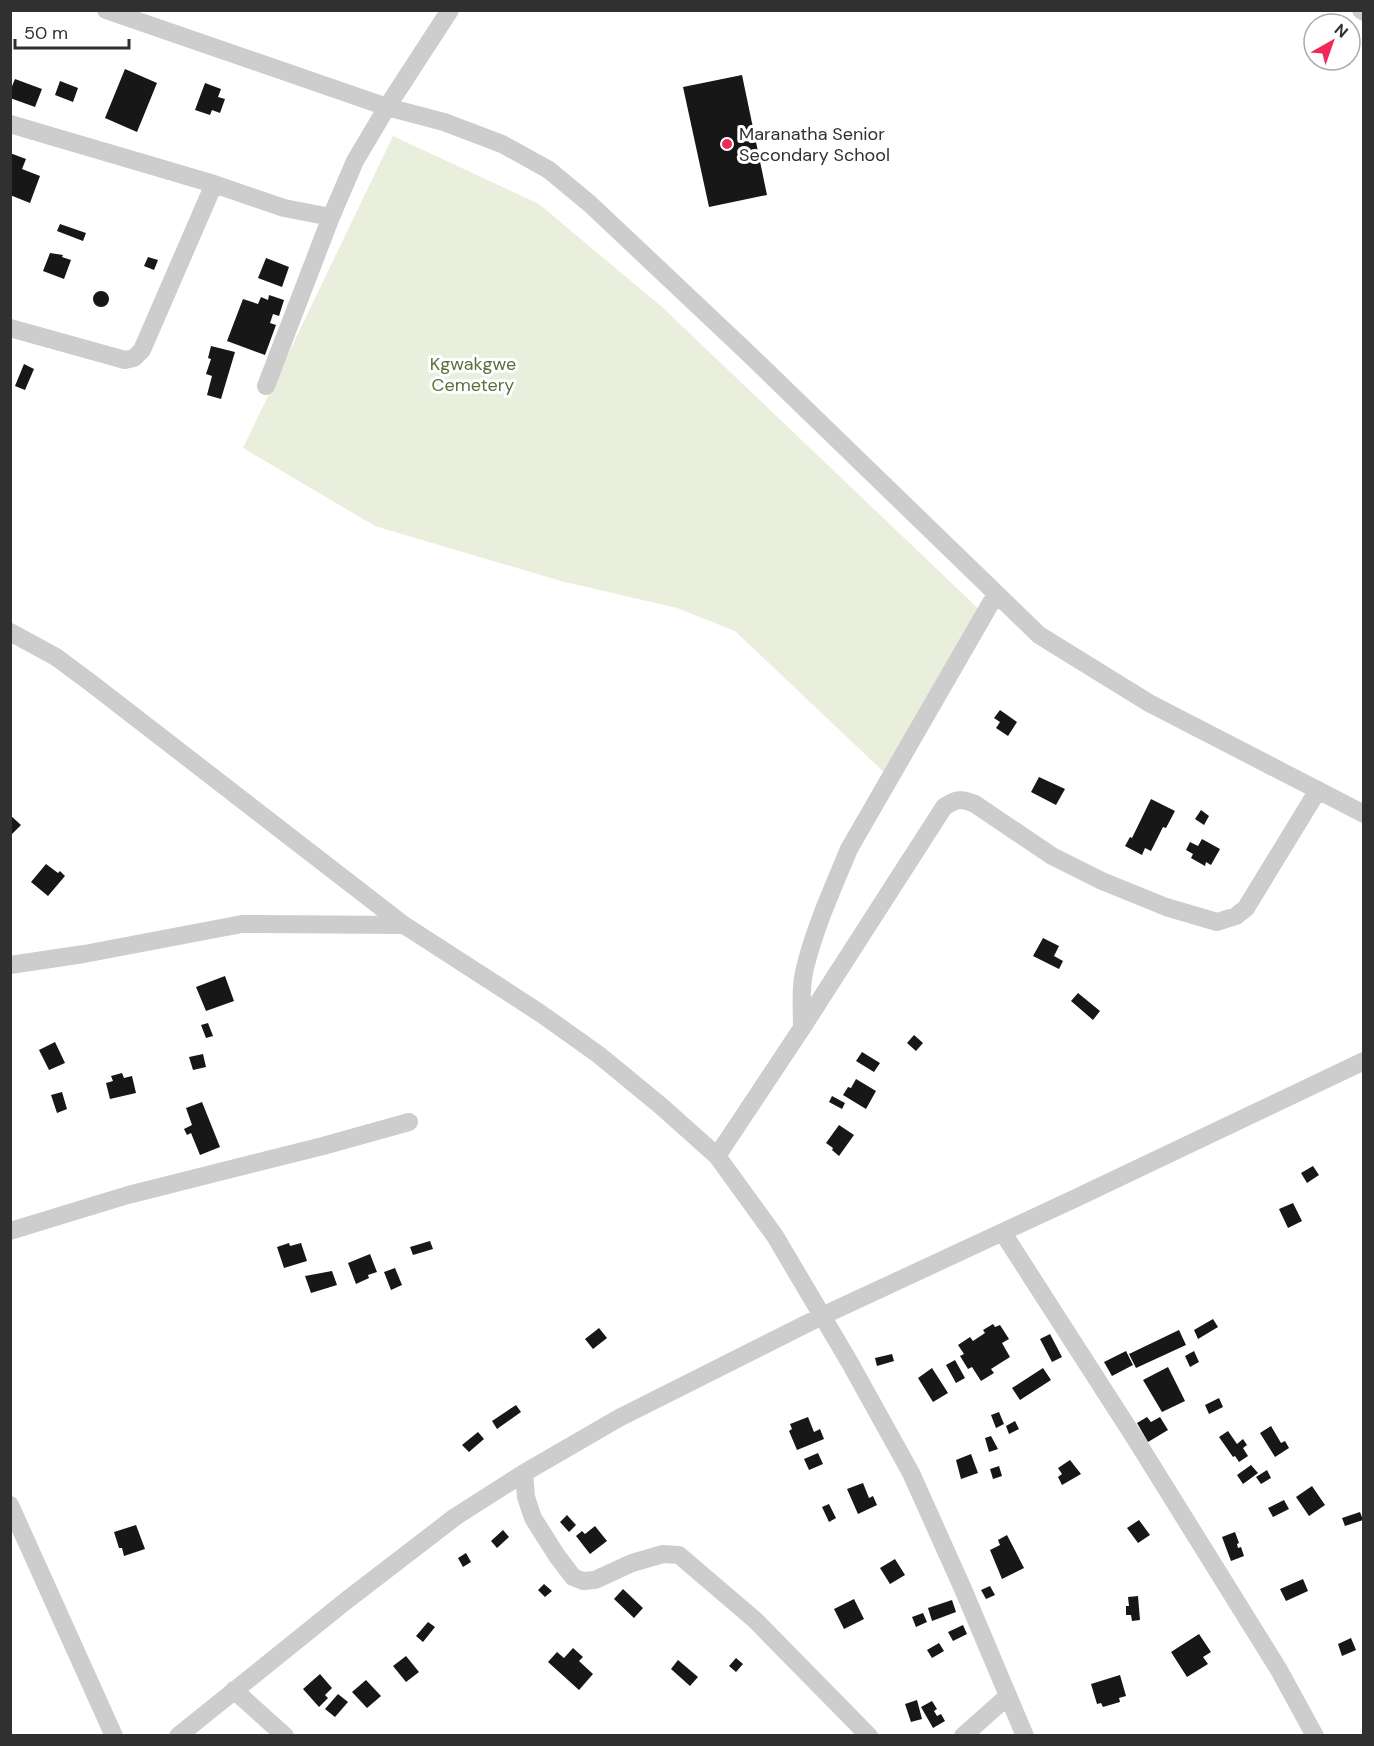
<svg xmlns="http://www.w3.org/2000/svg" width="1374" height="1746" viewBox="0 0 1374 1746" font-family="'DM Sans',sans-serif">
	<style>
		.green { fill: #e9eedd }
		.building { fill: #171717 }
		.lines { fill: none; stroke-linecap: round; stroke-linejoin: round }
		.minor { stroke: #cdcdcd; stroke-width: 18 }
		.poi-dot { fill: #ef2a59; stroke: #fff; stroke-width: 2 }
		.labels { text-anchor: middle; stroke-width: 6; stroke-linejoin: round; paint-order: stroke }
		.poi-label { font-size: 18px; fill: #303030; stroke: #fff; text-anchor: start }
		.park-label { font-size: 18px; fill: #5c6f3a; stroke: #fff }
	</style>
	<rect width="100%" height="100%" fill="#fff"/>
	<path class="green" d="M393,136L539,204L662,307L985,615L890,778L735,631L677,608L561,581L375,526L243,448Z"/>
	<path class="building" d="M125,69L157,83L137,132L105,118Z
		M742,75L767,195L709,207L683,87Z
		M15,79L42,89L35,107L10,98V91Z
		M60,81L78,88L73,102L55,95Z
		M205,83L221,89L218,97L225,99L220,113L212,110L210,115L195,110Z
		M10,153L26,159L22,169L40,176L30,203L10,195Z
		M60,224L86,233L83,241L57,231Z
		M50,253L63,255L62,257L71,260L64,279L43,271Z
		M148,257L158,260L154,270L144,266Z
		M266,258L289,267L282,287L258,278Z
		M93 299a8 8 0 1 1 16 0a8 8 0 1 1-16 0Z
		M269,295L284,300L279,316L273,314L270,323L276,325L265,355L227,341L243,299L258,304L261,297L268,300Z
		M211,346L235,352L221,399L207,395L212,376L206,374L211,359L208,358Z
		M24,364L34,369L25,390L15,386Z
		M1000,710L1017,722L1008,736L996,728L1000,722L994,718Z
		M1039,777L1065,789L1056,805L1031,792Z
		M1151,799L1175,811L1166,828L1163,827L1151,851L1145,848L1142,855L1125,846L1130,837L1132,838Z
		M1201,810L1209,816L1204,825L1195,819Z
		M10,815L21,825L10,836Z
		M1202,839L1220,849L1211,865L1206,862L1205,866L1191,858L1193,854L1186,850L1190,842L1198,846Z
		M46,864L58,873L60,871L65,876L48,896L31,882Z
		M1043,938L1059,946L1054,956L1063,961L1059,969L1033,956Z
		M225,976L234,1001L206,1011L196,987Z
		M1078,993L1100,1011L1093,1020L1071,1001Z
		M208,1023L213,1036L206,1038L201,1025Z
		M914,1035L923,1043L916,1051L907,1043Z
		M55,1042L65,1063L49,1070L39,1050Z
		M862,1052L880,1063L874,1072L856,1061Z
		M203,1054L206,1067L193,1070L189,1057Z
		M122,1073L124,1078L132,1076L136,1093L110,1099L106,1083L113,1081L111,1076Z
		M856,1079L876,1091L866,1109L843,1095L848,1087L851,1088Z
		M62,1092L67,1109L57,1113L51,1095Z
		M832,1096L845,1103L842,1109L829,1102Z
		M202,1102L220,1147L200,1155L191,1133L187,1135L184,1129L192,1125L186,1108Z
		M839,1125L854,1135L839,1156L832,1150L833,1148L826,1143Z
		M1313,1166L1319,1175L1307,1183L1301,1173Z
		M1293,1203L1302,1221L1288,1228L1279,1209Z
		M430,1241L433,1249L413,1255L410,1247Z
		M289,1243L290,1246L301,1243L307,1261L284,1268L277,1247Z
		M370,1254L377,1272L368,1275L369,1278L356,1284L348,1263Z
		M395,1268L402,1285L391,1290L384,1272Z
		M332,1271L337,1285L311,1293L305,1276Z
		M1213,1319L1218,1327L1198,1339L1194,1330Z
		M993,1324L995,1327L1000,1325L1009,1339L1002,1343L1010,1357L991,1369L994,1373L981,1381L972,1367L968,1369L960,1356L964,1354L958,1345L970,1337L973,1341L985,1333L983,1330Z
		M599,1328L607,1338L593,1349L585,1339Z
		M1179,1330L1186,1345L1136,1368L1129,1354Z
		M1050,1334L1062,1357L1052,1362L1040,1339Z
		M1126,1351L1133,1365L1112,1376L1104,1362Z
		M1194,1351L1199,1362L1190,1367L1185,1356Z
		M892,1354L894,1361L877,1366L875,1358Z
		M955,1360L965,1378L956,1383L946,1365Z
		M1168,1367L1185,1401L1162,1412L1143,1380Z
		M932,1368L948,1393L933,1402L918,1378Z
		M1043,1368L1051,1380L1020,1400L1012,1388Z
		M1219,1398L1223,1407L1209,1414L1205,1405Z
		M516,1405L521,1412L497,1429L492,1421Z
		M999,1412L1004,1424L996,1428L991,1415Z
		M808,1417L814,1432L820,1429L824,1439L797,1450L789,1431L792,1429L790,1424Z
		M1147,1417L1151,1422L1160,1417L1168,1430L1148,1442L1137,1423Z
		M1015,1421L1019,1429L1009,1434L1006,1426Z
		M1271,1426L1281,1443L1285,1441L1289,1448L1275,1457L1260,1433Z
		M1228,1431L1237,1444L1243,1439L1247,1445L1243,1448L1248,1456L1239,1462L1235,1456L1233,1457L1219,1437Z
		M478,1432L484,1439L469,1452L462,1445Z
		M991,1436L998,1449L989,1452L985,1438Z
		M818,1453L823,1464L809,1470L804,1459Z
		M971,1454L978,1473L961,1479L956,1460Z
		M1070,1460L1081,1474L1062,1485L1058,1477L1062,1474L1058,1468Z
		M1251,1465L1258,1473L1243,1484L1237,1475Z
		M999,1466L1002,1476L993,1479L990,1469Z
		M1267,1470L1271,1478L1261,1484L1256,1477Z
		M863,1483L869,1498L873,1496L877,1505L858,1514L847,1489Z
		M1312,1486L1325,1505L1309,1516L1296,1497Z
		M1284,1500L1289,1509L1273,1517L1268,1508Z
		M829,1504L836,1518L829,1522L822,1507Z
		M1360,1512L1363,1520L1345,1526L1342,1518Z
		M567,1515L576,1525L569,1532L560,1522Z
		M1139,1520L1150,1535L1138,1543L1127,1528Z
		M136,1525L145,1549L124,1556L122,1548H119L114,1532Z
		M595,1526L607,1541L590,1554L576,1536L582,1531L585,1534Z
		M503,1530L509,1537L497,1548L491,1541Z
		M1235,1532L1239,1543L1237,1544L1238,1548L1241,1547L1244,1556L1231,1561L1222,1537Z
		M1007,1535L1024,1568L1002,1579L990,1550L1000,1545L998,1540Z
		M466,1553L471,1562L463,1567L458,1558Z
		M895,1559L905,1575L890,1584L880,1568Z
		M1303,1579L1308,1591L1286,1601L1280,1589Z
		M544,1584L552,1591L545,1597L538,1590Z
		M990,1586L995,1595L986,1599L981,1590Z
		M623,1589L643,1608L634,1618L614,1599Z
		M1138,1596L1140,1620L1132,1621L1131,1615H1126V1606H1129L1128,1597Z
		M854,1599L864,1619L844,1629L834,1609Z
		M952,1600L956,1612L932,1621L928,1608Z
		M923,1613L927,1622L916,1627L912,1617Z
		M428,1622L435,1627L423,1642L416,1636Z
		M963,1625L967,1634L953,1641L948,1632Z
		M1199,1634L1211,1652L1203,1657L1208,1664L1187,1677L1171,1652Z
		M1351,1638L1356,1650L1342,1656L1338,1644Z
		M939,1643L944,1651L932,1658L927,1650Z
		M573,1648L583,1657L579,1661L593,1674L579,1690L548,1662L557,1652L564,1658Z
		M406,1656L419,1672L406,1682L393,1666Z
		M736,1658L743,1664L736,1672L729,1666Z
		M678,1660L698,1677L690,1686L671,1669Z
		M320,1674L332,1688L325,1695L328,1698L319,1707L303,1689Z
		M1120,1675L1126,1696L1119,1698L1120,1702L1103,1707L1101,1703L1097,1704L1091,1684Z
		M366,1680L381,1696L367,1708L352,1692Z
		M338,1694L348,1702L335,1717L325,1709Z
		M917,1700L922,1719L911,1722L905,1704Z
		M932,1701L937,1709L934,1711L937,1716L941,1714L945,1721L933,1728L921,1707Z"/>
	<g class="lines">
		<path class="minor" d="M106,10L387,107L444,122L502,144L549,170L590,204L749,354L1039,635L1149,703L1364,814
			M1361,10L1364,12
			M10,124L214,184L284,208L331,217
			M10,328L125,360L134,358L142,350L214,184
			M266,386L331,217L355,161L387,107L450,10
			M10,632L56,657L91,683L404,925L540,1013L599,1055L661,1106L717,1156
			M10,965L84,954L242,924L404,925
			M802,1028C802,1008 800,987 805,968C815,927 833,888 849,849L996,594
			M10,1231L128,1195L323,1146L409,1122
			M1003,1233L1136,1440L1279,1670L1315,1736
			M524,1473L526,1497L533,1518L557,1556L573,1577L583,1581L595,1580L632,1563L663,1554L679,1555L755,1620L869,1736
			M10,1505L114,1736
			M234,1690L285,1736
			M178,1736L347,1600L455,1517L524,1473L619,1418L822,1316L1076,1198L1364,1061
			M963,1736L1008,1696
			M1025,1736L963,1589L911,1473L850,1363L775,1236L717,1156L802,1028L944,807C956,799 962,798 975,804L1052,856L1102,881L1166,907L1217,922L1236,916L1246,908L1318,790"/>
	</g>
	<circle class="poi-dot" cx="727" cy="144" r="6"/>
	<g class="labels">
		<g class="poi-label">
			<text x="739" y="140">Maranatha Senior<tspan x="739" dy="21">Secondary School</tspan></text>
		</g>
		<g class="park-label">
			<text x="473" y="370">Kgwakgwe<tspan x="473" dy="21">Cemetery</tspan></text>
		</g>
	</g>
	<rect width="1374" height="1746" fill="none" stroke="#303030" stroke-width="24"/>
	<g transform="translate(1332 42) rotate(40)"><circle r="28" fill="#ffffff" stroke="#acacac" stroke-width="1.5"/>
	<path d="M0-4.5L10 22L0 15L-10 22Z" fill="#ef2a59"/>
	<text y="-9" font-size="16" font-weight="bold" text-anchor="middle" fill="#303030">N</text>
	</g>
	<path d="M15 39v9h114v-9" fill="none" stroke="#303030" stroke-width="3"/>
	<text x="24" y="39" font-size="18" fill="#303030" stroke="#ffffff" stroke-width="4.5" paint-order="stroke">50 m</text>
</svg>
